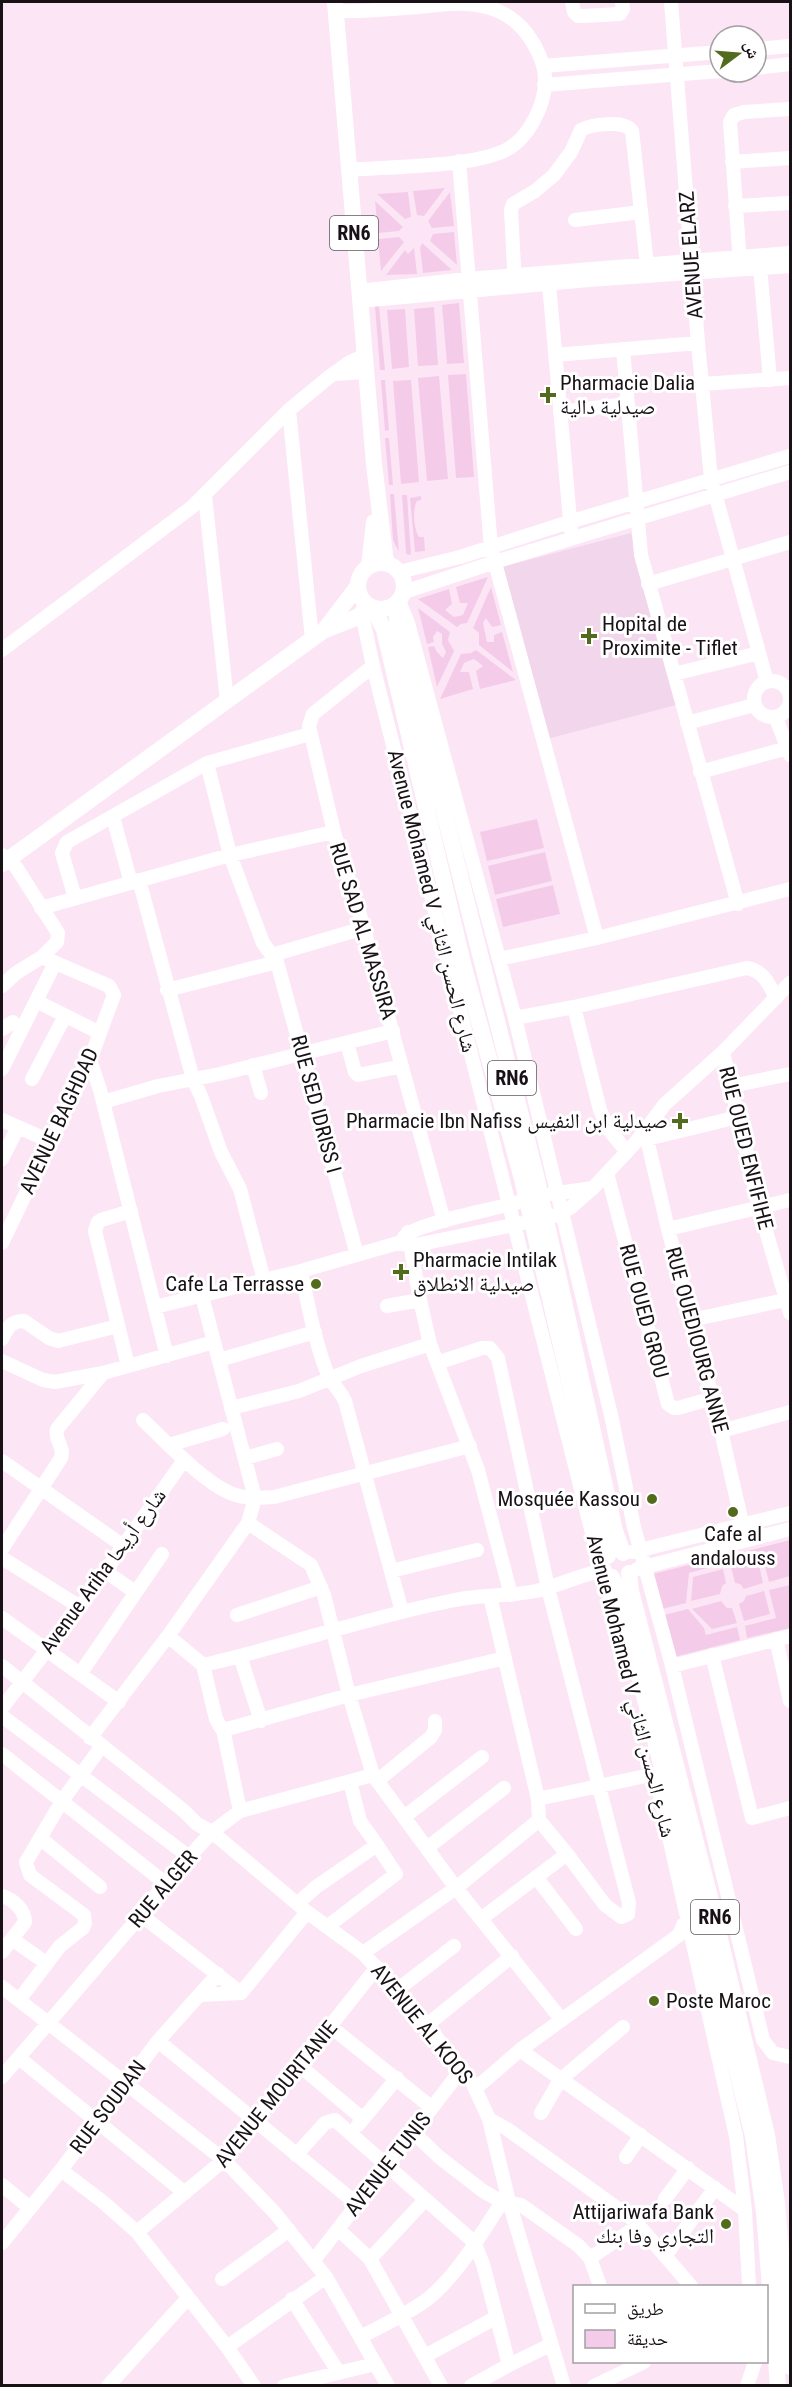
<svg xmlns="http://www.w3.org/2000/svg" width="792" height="2387" viewBox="0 0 792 2387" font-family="'Roboto Condensed','Noto Naskh Arabic',sans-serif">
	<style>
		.built { fill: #f2d6eb }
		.green { fill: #f5cbea }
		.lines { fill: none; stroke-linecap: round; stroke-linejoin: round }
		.minor { stroke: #fff; stroke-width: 14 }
		.major { stroke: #fff; stroke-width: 16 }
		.poi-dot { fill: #536b1c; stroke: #fff; stroke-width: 2 }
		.labels { text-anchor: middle; stroke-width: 6; stroke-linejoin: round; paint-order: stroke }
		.shield { fill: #fff; stroke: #5d585c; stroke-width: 1.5 }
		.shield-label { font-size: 20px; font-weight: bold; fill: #181116 }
		.street-label { font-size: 21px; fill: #181116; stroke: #fff }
		.poi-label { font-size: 21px; fill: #181116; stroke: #fff; text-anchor: start }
	</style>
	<rect width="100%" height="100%" fill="#fce6f6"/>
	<path class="built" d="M631,533L676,705L547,739L501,567Z"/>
	<path class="green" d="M445,188L424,216L417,215L413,191Z
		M408,192L411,217L405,219L377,194Z
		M450,192L454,226L432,228L428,221Z
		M375,201L403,227L399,231L378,233Z
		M454,232L457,265L430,241L433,234Z
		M399,237L404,242L381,271L378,239Z
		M422,243L452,270L423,273L420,248Z
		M414,248L417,274L386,275L405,250L408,254Z
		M459,303L464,363L447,364L442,305Z
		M375,306H379L385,370H380Z
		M434,307L438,365L418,366L414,309Z
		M405,309L409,367L392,369L387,310Z
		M466,374L474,477L456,478L448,375Z
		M439,376L448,479L427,481L418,378Z
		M381,380H385L389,430L385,431Z
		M411,380L419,482L401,484L393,381Z
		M385,438H389L393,485H389Z
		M390,494H394L399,552L393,540Z
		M402,495H407L411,554L408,555L406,553Z
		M421,496V500L417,501C412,510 414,529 419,537H424L425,551L415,552L410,498Z
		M488,577L467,623L461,624L457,627L418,599L449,589L452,604L445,610L454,617L463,615L468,603H460L456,587Z
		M491,587L501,625L492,627L486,618L483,623L487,642H494V635L502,632L513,672L479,645V633L473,628Z
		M418,608L450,632L448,640L454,651L437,687L428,647L434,646L437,652L443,658L446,652L442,644V634L437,631L433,637L434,642L427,644Z
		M476,650L516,680L480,689L476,671L483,666L474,659L464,663L460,672H469L473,689L440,699L461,654L471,653Z
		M537,819L544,848L487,861L480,832Z
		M545,852L552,881L495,895L488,866Z
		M553,885L560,914L503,927L496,899Z
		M790,1540V1576L769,1582L762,1555L730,1563L728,1556Z
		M720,1557L722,1564L689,1573L686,1603L662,1609L653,1574Z
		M758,1560L763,1583L744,1589L740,1584L735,1583L731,1567Z
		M723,1569L726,1583L722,1586L720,1594L691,1601L693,1577Z
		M790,1585V1628L747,1638L745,1626L776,1618L769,1590Z
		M764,1591L770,1614L744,1621L739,1604L744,1601L746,1596Z
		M721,1601L727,1608H732L737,1623L712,1629L692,1609Z
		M688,1609L704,1628L706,1635L737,1627L740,1640L674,1657L664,1615Z"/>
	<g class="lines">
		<path class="minor" d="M572,2L574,12L578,16H583L620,14L623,9L622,2
			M671,2L698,343L711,479L767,682
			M336,11C364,12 391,9 418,7C440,5 464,1 486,7C515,14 532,35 542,62C547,76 545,93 540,107C534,122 526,137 511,147C479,168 390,166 349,170
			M756,49L790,46
			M543,66L720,52
			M756,68L790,64
			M544,85L720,71
			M459,161L491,548L597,938
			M732,162L790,158
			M735,206L790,203
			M575,220L641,212
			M740,264L730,122L734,115L744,112L790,109
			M760,267L770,380
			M549,284L571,531
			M515,286L511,210L513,204L535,191L554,175L571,152L581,130C592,124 624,120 632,131L647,265
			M359,291L467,279L790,253
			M360,301L588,280L790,266
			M623,349L641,555L738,904
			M555,355L698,343
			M334,374L366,372
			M702,384L790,378
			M289,410L312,639
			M560,412L627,404
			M205,496L227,701
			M399,572L460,557L569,522L790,456
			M648,584L790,542
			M404,592L495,562L790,472
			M399,601L408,623L515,1018L611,1415L634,1527L672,1666L763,2040L773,2053L790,2057
			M364,602L362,614L373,666L593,1537L599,1571L610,1596L627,1658
			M2,650L192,507L289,410L329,377L350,362L365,355
			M373,666L313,714L309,726L334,832L364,928L444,1221
			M674,674L759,653
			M754 699a18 18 0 1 1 36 0a18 18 0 1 1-36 0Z
			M776,718L790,755
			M687,723L754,705
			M207,763L230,855L263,943L277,962L357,1255
			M700,772L788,748
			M113,817L131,883
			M2,855L16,867L58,933L57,942L42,957
			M139,880L193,1079L201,1096L221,1152L240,1189L264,1280
			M75,898L62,853L67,842L207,763L310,734
			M41,908L230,855L334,832
			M272,955L364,928
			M499,959L597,938L790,889
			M2,986L16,973L42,957L109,986L114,995L90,1060L2,1243
			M167,990L277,962
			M36,1001L100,1033
			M574,1007L600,1110L609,1130L627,1152
			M515,1018L574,1007L747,968C764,971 769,984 776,998
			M2,1029L13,1022
			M347,1043L355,1072L358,1075L402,1066
			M723,1052L759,1207L790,1313
			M90,1060L100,1090L167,1356
			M253,1065L261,1093
			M2,1069L55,963
			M32,1079L65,1016
			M731,1086L790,1074
			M103,1102L158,1086L220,1074L393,1031
			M2,1120L52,1142
			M641,1136L647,1139L738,1117
			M647,1139L668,1229L721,1431L746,1540
			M2,1159L18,1127
			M607,1173L668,1404L674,1408H678L713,1398
			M551,1194L593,1188
			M554,1216L570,1208L593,1188L636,1142L665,1104L723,1052L790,983
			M668,1229L790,1200
			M408,1232L420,1300L430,1344L478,1470L511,1595
			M404,1237C416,1223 496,1209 519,1202
			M301,1271C308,1304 314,1338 326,1370C330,1382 340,1390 345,1401L402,1612
			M202,1296L255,1498L248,1523L311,1565L324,1595L349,1695L373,1775L456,1888L561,2019
			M387,1306L420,1300
			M155,1307L301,1271L398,1243L411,1246L523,1223
			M691,1320L790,1299
			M2,1339C7,1329 11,1320 24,1321L49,1338L58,1341L118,1326
			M219,1360L315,1332
			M2,1361L43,1380L55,1382L103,1373L214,1342
			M437,1363L482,1348H490L498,1358L548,1588L629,1903L628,1914L621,1917L605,1905L567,1854L539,1820L538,1799L490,1596
			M128,1366L95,1231L98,1222L101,1220L131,1211
			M231,1408L299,1391L361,1366L430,1344
			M143,1420C165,1441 205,1484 233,1494C246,1499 260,1498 274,1497L470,1446
			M721,1431L790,1412
			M169,1445L223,1429
			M245,1458L277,1449
			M2,1461L122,1545
			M2,1549L61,1458C65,1447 54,1440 57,1429L103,1373
			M632,1552L790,1513
			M2,1558L80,1607
			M637,1569L790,1529
			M105,1571L135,1592
			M391,1571L477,1550
			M237,1615L321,1587
			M2,1618L119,1702
			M168,1636L203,1665L216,1719L221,1728L227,1729L349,1695L505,1658
			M776,1639L790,1701
			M712,1655L752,1818L790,1808
			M240,1656L261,1721
			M203,1665C286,1646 366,1618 450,1601C478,1594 507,1597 536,1591C559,1586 581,1574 605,1570
			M2,1666L184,1811L197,1824L212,1832L307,1912L363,1953L427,2025L473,2084L489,2119L509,2202L564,2386
			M672,1666L790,1636
			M80,1674L162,1554
			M2,1708L80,1607L184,1460
			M2,1716L188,1856
			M223,1729L240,1811
			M90,1738L168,1636L248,1523
			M2,1754L165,1883
			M656,1779L736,2136L745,2210L749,2286
			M377,1781L431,1737L435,1730V1721
			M350,1782L360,1821L377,1845
			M538,1799L655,1774
			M404,1817L482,1757
			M40,1838L100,1887
			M427,1848L504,1788
			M536,1877L576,1929
			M2,1896C13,1899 25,1910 25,1922L2,1952
			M298,1903L316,1887L377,1845L396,1874L328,1926
			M141,1915L241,1993L307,1912
			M482,1918L567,1854
			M12,1939L46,1963
			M363,1953L456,1888L539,1820
			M2,1987L224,2160L275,2213L326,2277L388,2386
			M397,1990L454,1946
			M200,1995L241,1993
			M19,2000L60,1946L83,1928L85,1923L84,1915L30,1875L26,1862L62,1801L101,1747
			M427,2025L512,1956
			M331,2027L431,2107
			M158,2041L357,2204
			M520,2050L745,2210
			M19,2058L185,2193
			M300,2066L363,2119
			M2,2077L141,1915L165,1883L212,1832L240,1811L373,1775
			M475,2089L520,2050L679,1935L683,1925L691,1918
			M541,2113L560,2080L623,2027
			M489,2119L507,2129L635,2221L691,2286
			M358,2125L397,2078
			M414,2133L439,2157L483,2191L502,2202L521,2205L579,2246L590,2258L600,2286
			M296,2155L325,2123L335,2120L474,2242L483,2264L509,2365L471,2386
			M626,2157L641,2135
			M61,2170L103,2202L137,2232L227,2347L254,2386
			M2,2185L30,2208
			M665,2199L688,2168
			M338,2229L370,2259L441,2386
			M137,2232L224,2160L377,1967
			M2,2243L61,2170L158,2041L218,1974
			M665,2256L715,2188
			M590,2258L639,2225
			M370,2259L425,2200
			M314,2260L462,2069
			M222,2279L289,2230
			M292,2299L339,2373
			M360,2337C382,2326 405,2315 425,2301C456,2278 481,2234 502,2202
			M227,2347L326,2277
			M425,2356L497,2317
			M509,2365L550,2345
			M108,2386L188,2298
			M284,2386L375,2364
			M594,2386L644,2362
			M747,2386L755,2362"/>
		<path class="major" d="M335,2L374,464L386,563
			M358 586a23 23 0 1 1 46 0a23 23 0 1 1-46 0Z
			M369,566L374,522
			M397,604V627L536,1175L615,1531L623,1553
			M374,609L384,630L464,967L522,1179L605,1534L608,1556
			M325,629L357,587
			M2,864L323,631L353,619L372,608
			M629,1573L631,1591L709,1893L767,2135L777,2203L790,2367
			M612,1577L619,1594L753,2136L764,2212L778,2386"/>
	</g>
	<g class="poi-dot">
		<path d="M545 386h6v6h6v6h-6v6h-6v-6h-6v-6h6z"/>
		<path d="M586 627h6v6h6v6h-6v6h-6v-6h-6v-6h6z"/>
		<path d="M677 1112h6v6h6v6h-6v6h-6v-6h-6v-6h6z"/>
		<path d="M398 1263h6v6h6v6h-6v6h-6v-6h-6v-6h6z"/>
		<circle cx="316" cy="1284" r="6"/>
		<circle cx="652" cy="1499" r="6"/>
		<circle cx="733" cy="1512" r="6"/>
		<circle cx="654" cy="2001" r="6"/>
		<circle cx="726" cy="2224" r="6"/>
	</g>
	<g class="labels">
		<g class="shield">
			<rect x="330" y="216" width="48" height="34" rx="4.5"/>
			<rect x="488" y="1061" width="48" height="34" rx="4.5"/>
			<rect x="691" y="1900" width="48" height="34" rx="4.5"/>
		</g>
		<g class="shield-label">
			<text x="354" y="240">RN6</text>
			<text x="512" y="1085">RN6</text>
			<text x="715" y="1924">RN6</text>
		</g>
		<g class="street-label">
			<text transform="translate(691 255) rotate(-94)" y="7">AVENUE ELARZ</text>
			<text transform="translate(432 901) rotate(76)" y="7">Avenue Mohamed V شارع الحسن الثاني</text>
			<text transform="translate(363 931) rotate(73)" y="7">RUE SAD AL MASSIRA</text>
			<text transform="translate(316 1104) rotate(75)" y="7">RUE SED IDRISS I</text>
			<text transform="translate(59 1121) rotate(-65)" y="7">AVENUE BAGHDAD</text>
			<text transform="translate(746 1148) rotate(76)" y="7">RUE OUED ENFIFIHE</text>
			<text transform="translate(644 1311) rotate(75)" y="7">RUE OUED GROU</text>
			<text transform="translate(697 1340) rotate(75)" y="7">RUE OUEDIOURG ANNE</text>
			<text transform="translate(103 1571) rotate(-54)" y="7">Avenue Ariha شارع أريحا</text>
			<text transform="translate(631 1686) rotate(76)" y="7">Avenue Mohamed V شارع الحسن الثاني</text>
			<text transform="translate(163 1889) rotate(-50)" y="7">RUE ALGER</text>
			<text transform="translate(422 2024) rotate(51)" y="7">AVENUE AL KOOS</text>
			<text transform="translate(276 2094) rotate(-51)" y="7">AVENUE MOURITANIE</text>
			<text transform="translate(108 2107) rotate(-53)" y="7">RUE SOUDAN</text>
			<text transform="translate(388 2164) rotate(-52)" y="7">AVENUE TUNIS</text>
		</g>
		<g class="poi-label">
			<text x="560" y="390">Pharmacie Dalia<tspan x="560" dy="24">صيدلية دالية</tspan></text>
			<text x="602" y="631">Hopital de<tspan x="602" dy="24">Proximite - Tiflet</tspan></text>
			<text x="668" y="1128" text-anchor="end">Pharmacie Ibn Nafiss صيدلية ابن النفيس</text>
			<text x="413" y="1267">Pharmacie Intilak<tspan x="413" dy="24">صيدلية الانطلاق</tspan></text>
			<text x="304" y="1291" text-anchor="end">Cafe La Terrasse</text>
			<text x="640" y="1506" text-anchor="end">Mosquée Kassou</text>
			<text x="733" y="1541" text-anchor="middle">Cafe al<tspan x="733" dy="24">andalouss</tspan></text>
			<text x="666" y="2008">Poste Maroc</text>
			<text x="714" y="2219" text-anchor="end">Attijariwafa Bank<tspan x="714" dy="24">التجاري وفا بنك</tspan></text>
		</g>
	</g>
	<rect width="792" height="2387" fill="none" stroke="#181116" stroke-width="6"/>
	<rect x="573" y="2285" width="195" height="78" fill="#ffffff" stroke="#a3a0a2" stroke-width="1.5"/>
	<rect x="585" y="2304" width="30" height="9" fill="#ffffff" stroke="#a3a0a2" stroke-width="1.5"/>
	<text x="627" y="2315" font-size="18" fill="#181116">طريق</text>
	<rect x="585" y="2330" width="30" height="18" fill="#f5cbea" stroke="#a3a0a2" stroke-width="1.5"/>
	<text x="627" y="2345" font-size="18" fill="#181116">حديقة</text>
	<g transform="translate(738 54) rotate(74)"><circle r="28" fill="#ffffff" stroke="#a3a0a2" stroke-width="1.5"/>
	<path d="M0-4.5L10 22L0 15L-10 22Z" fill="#536b1c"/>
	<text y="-9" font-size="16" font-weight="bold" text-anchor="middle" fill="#181116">ش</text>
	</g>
</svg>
